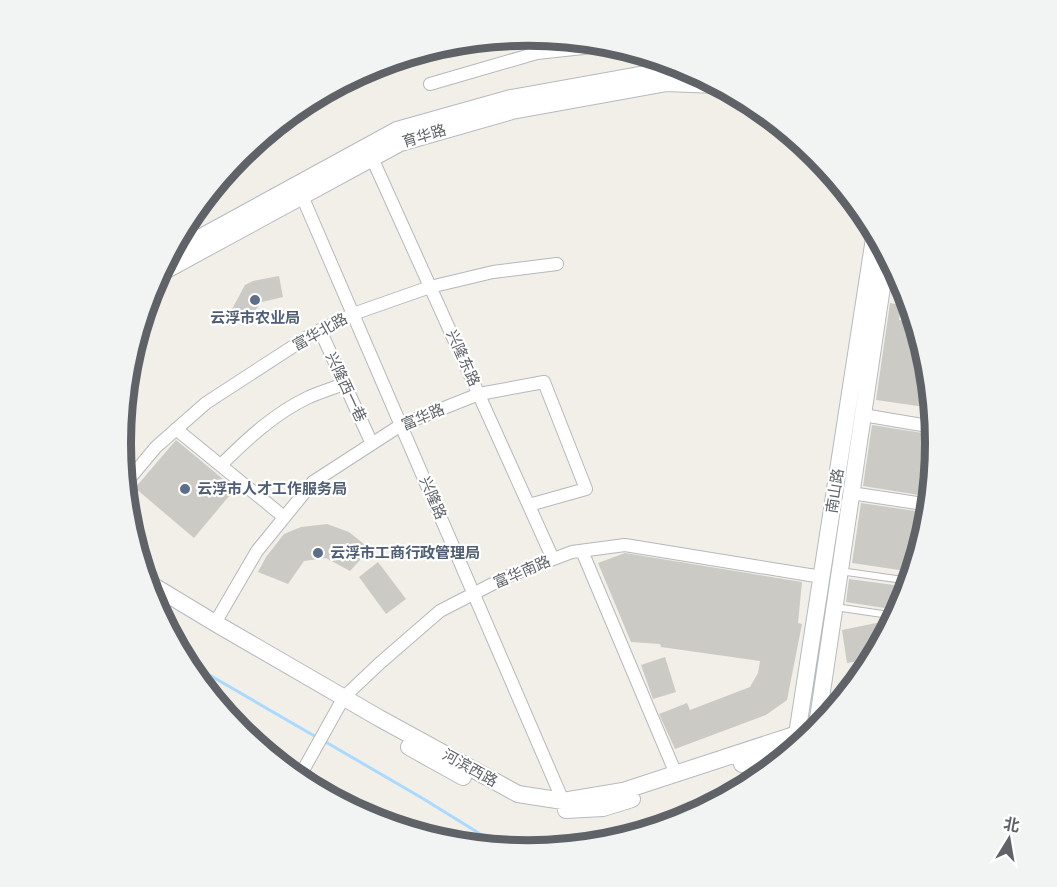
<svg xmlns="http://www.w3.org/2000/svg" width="1057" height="887" viewBox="0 0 1057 887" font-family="Rubik,'Noto Sans SC',sans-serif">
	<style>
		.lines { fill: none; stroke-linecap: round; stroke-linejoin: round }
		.stream { stroke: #aadaff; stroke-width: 3 }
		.building { fill: #cccac5 }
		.lane-casing { stroke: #b5b8bc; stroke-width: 8 }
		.street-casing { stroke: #b5b8bc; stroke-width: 14 }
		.secondary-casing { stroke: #b6babf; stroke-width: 18 }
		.lane { stroke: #fff; stroke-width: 6 }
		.street { stroke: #fff; stroke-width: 12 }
		.secondary { stroke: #fff; stroke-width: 16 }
		.service-dot { fill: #5c6f8a; stroke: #fff; stroke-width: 2 }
		.labels { text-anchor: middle; stroke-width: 4.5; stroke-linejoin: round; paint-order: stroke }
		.street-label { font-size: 15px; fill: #5f6368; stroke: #fff }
		.service-label { font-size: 15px; font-weight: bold; fill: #4e5e75; stroke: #fff; text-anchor: start }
		.rim { fill: none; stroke: #5f6368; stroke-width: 8 }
	</style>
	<rect width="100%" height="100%" fill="#f1efe8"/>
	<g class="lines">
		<path class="stream" d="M185,661L318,738
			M324,741L422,798L503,848"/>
	</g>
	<path class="building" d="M279,276L283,297L262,302L248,320L232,309L245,285L253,281Z
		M890,303L901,305L899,320L916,322L917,327L913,353L925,355L928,364L932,408L876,400Z
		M872,425L935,435L931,497L863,486Z
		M176,440L235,489L194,538L135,488Z
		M861,503L929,513L928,523L913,572L852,563Z
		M327,524L349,532L370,549L350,571L326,558L304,561L288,584L258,572L266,557L284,534L301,527Z
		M625,553L802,582L798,623L802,624L787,700L766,715L675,749L659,714L687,703L690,710L750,687L758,673L760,661L661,647L660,644L631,642L598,563Z
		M378,562L406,599L386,614L359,577Z
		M849,579L909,587L899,610L878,607L846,602Z
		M886,621L888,630L874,658L847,663L842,630Z
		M665,657L676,692L653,699L641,665Z"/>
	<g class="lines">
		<defs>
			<path id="lane" d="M840,571L910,581
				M835,607L896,616"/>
			<path id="street" d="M430,84L537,53L611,45
				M372,158L553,559
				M302,196L563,801
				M320,330L372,444
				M863,415L934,427
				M176,429L284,517
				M221,465C247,439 275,413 309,397C321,392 333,388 344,384
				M125,484L156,447L206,403L309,336L353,314L430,287L493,272L557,264
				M851,493L930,505
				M582,551L676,774
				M215,623L257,551L313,482L401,425L479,394L544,382L586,489L529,505
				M287,770C298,770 305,775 308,786
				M301,774L344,697L380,663L440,611L506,577L572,552L625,545L822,577"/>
			<path id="secondary" d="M170,254L397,130L511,98L667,70L691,71
				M159,274L400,143L512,111L667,83L717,85
				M147,582L215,623L379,718L518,794L563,801L623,791L797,734L823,724
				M816,732L887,253
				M796,741L875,232
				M409,747L463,777
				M742,764L799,746
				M566,810L603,808L632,799"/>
		</defs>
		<use href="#lane" class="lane-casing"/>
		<use href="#street" class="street-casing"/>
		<use href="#secondary" class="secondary-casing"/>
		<use href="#lane" class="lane"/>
		<use href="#street" class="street"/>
		<use href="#secondary" class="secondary"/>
	</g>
	<g class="service-dot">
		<circle cx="255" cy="300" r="6"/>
		<circle cx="185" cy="489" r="6"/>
		<circle cx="318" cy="553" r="6"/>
	</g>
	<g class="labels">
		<g class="street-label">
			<text transform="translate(424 136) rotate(-17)" y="5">育华路</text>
			<text transform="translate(320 332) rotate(-29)" y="5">富华北路</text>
			<text transform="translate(463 358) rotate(66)" y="5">兴隆东路</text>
			<text transform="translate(346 387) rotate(65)" y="5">兴隆西一巷</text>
			<text transform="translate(423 417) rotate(-23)" y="5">富华路</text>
			<text transform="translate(835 491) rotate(-81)" y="5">南山路</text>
			<text transform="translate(433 498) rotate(67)" y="5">兴隆路</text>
			<text transform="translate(522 572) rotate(-23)" y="5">富华南路</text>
			<text transform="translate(470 768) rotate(29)" y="5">河滨西路</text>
		</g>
		<g class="service-label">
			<text x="255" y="323" text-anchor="middle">云浮市农业局</text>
			<text x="197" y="494">云浮市人才工作服务局</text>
			<text x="330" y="558">云浮市工商行政管理局</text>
		</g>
	</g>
	<path d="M0 0H1057V887H0ZM131 443a397 397 0 1 1 794 0a397 397 0 1 1-794 0Z" fill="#f2f3f3" fill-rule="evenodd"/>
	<path class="rim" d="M131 443a397 397 0 1 1 794 0a397 397 0 1 1-794 0Z"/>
	<g transform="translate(1009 839) rotate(11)" stroke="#ffffff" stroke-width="4.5" paint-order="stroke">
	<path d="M0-4.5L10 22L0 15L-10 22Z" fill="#5f6368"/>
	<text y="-9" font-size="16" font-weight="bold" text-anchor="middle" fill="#5f6368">北</text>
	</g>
</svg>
